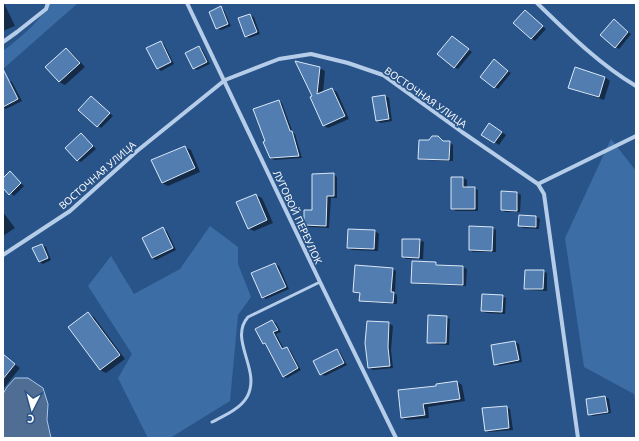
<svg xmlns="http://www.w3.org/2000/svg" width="639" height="441" viewBox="0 0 639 441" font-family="'Open Sans',sans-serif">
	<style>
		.green { fill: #3d6da5 }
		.water { fill: #506e94; stroke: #aac8e9 }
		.shadow { fill: #0007 }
		.building { fill: #517db0; stroke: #d9e7f7 }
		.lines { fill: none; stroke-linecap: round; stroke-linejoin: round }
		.lane { stroke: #b6cde9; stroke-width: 3 }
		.street { stroke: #b6cde9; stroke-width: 4 }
		.labels { text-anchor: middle; stroke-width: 3.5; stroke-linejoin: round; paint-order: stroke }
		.street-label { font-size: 10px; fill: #fff; stroke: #295489 }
	</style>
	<rect width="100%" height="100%" fill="#295489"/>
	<path class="green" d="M48,3H78L3,69V51C16,41 44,19 48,3Z
		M611,139L636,171V408L634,394L584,367L565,238Z
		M210,226L238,247V264L251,297L238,315L230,401L170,438H148L118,378L132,354L88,286L111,256L134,294L180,269Z"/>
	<path class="water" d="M15,378H28L43,388L48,404L47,420L51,438H3V394L7,387Z"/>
	<path class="shadow" d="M3,4L5,5L15,26L3,31Z
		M221,7L224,10L231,26L221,30L217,28Z
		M525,11L546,29L535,41L531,38Z
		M250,15L254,17L260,34L249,38L246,36Z
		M617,23L631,34L619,49L616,47Z
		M455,39L472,52L458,69L454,67Z
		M161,42L164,44L174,64L161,71L157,68Z
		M199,47L202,49L210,64L197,70L193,68Z
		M66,49L72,53L85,67L65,85L59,82Z
		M296,62L320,68L325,71L323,93L332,89L337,92L349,119L328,128L323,125L314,97Z
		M498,63L511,73L498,89L481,77Z
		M605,77L610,81L604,100L575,90L569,87Z
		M8,80L12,82L22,101L6,109L3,107V83Z
		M385,96L389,98L392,121L381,123L377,121Z
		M94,99L113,116L101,128L79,110Z
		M279,101L282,103L293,133L295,134L302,158L274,160L271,158Z
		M493,126L506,135L499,145L483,134Z
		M81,135L85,137L96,149L81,162L77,160Z
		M438,137L445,142H449L453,145V161L423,160L419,158L429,141Z
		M185,147L191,150L200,172L168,186L162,183Z
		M10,172L24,186L14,196L3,186V179Z
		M333,174L337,177V198H331L329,228L309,227L305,225Z
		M463,178L467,180V188H474L478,190V211H456L452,209Z
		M502,192L517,193L521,195L520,212H505L502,209Z
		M256,195L262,198L273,223L254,231L248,228Z
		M3,212L15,228L3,236Z
		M520,216L536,217L540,219L539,229L523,228L519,225Z
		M493,228L496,230V252H473L470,250Z
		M163,229L167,231L176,250L156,260L152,258Z
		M349,230L375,231L379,234L378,251L352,250L348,247Z
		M420,240L424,242L423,259H406L403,257Z
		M42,245L46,247L51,260L43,264L39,262Z
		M436,263L439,266L463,267L467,269L466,286L416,284L412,282Z
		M275,264L279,266L289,289L266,299L262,297Z
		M393,269L396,271L395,294L397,295V304L364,302L360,300V294L354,292Z
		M543,271L547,273V291L529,290L525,288Z
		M502,296L506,298L505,314L486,313L482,311Z
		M88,314L94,317L125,359L106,373L100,370Z
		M446,317L450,319L449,345L432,344L428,342Z
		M272,321L276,323L281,332L276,334L284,349L287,348L290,350L301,370L287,378L283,376L267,346L264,344L256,329Z
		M368,322L389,323L393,326L391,350L393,368L373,370L369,368Z
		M515,342L519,344L522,362L499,366L495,364Z
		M337,350L340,352L347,365L325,376L321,374Z
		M3,355L20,368L3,389Z
		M457,382L462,385L465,401L428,407L429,418L407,420L402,418L437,387V385Z
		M605,397L609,399L611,413L593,416L589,414Z
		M506,407L510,409L513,430L489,432L486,430Z"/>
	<path class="building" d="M221,6L228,24L216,29L209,12Z
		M525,10L543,26L531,39L513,23Z
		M250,14L257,32L245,37L238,18Z
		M614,19L628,32L615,48L600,35Z
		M452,36L469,49L454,68L437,54Z
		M161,41L171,62L157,69L146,48Z
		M199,46L207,62L193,69L185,53Z
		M66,48L80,63L59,82L45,67Z
		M494,59L508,71L494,88L480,77Z
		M295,61L320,67L317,94L332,88L345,116L323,126L310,97L312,96Z
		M575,67L605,77L599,97L568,88Z
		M3,69L18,99L3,107Z
		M385,95L389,119L376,121L372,97Z
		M91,96L110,113L97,127L78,110Z
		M279,100L290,131H292L299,156L270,158L263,142L265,141L253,109Z
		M489,123L502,132L494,143L481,135Z
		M81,133L93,146L77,161L65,148Z
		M432,136H438L443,141H450L449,160L418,159L419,140H429Z
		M185,146L195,168L162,183L151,160Z
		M10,171L21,183L9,195L3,188V178Z
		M334,173V196H327L326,226L304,225V210H312V174Z
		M451,177H463V187H475V209H451Z
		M501,191L517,192V211L501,210Z
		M256,194L267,220L248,229L236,202Z
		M519,215L536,216V227L518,226Z
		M469,226L493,227L492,251L469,250Z
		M163,227L173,248L152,258L142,238Z
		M348,229L375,230L374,249L347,248Z
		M402,239H420L419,258L402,257Z
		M42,244L48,258L39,262L32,248Z
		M412,261L436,262V265L463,266V285L411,283Z
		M275,263L286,287L262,298L251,273Z
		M355,265L393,268L391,292H394L393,303L359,301L360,293L353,292Z
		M525,270H544L543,289H524Z
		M482,294L503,295L502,312L481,311Z
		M88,312L120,355L100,370L68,327Z
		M428,315L447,316L446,343H427Z
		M272,320L278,330L273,332L282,349L287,347L298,368L283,377L265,343L263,344L255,329Z
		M367,321L389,322L388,347L390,366L368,368L365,343Z
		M515,341L519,360L494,365L491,345Z
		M337,349L344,363L320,375L313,361Z
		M3,354L15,364L3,379Z
		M457,381L460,399L423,404L425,415L401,418L398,390L436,386V384Z
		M605,396L608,412L588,415L586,399Z
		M507,406L509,428L485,431L482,408Z"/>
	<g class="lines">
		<path class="lane" d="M212,422C224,416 240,409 247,397C262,370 228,340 248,317L320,282"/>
		<path class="street" d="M187,3L320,282L396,438
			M537,3C568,33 599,64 636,86
			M3,42L17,32L46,9L48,3
			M538,184L636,136
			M3,255L70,211L137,151L225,80L279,59L311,54L348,63L383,75L462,132L538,184L544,194L578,438"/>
	</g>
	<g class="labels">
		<g class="street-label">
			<text transform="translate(426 97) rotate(35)" y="4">ВОСТОЧНАЯ УЛИЦА</text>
			<text transform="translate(97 175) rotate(-41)" y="4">ВОСТОЧНАЯ УЛИЦА</text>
			<text transform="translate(298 217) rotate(65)" y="4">ЛУГОВОЙ ПЕРЕУЛОК</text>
		</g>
	</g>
	<rect width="639" height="441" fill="none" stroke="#ffffff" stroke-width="8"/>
	<g transform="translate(32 409) rotate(186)" stroke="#295489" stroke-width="3" paint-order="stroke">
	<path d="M0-3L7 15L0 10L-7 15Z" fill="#ffffff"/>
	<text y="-6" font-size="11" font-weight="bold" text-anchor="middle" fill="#ffffff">С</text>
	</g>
</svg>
